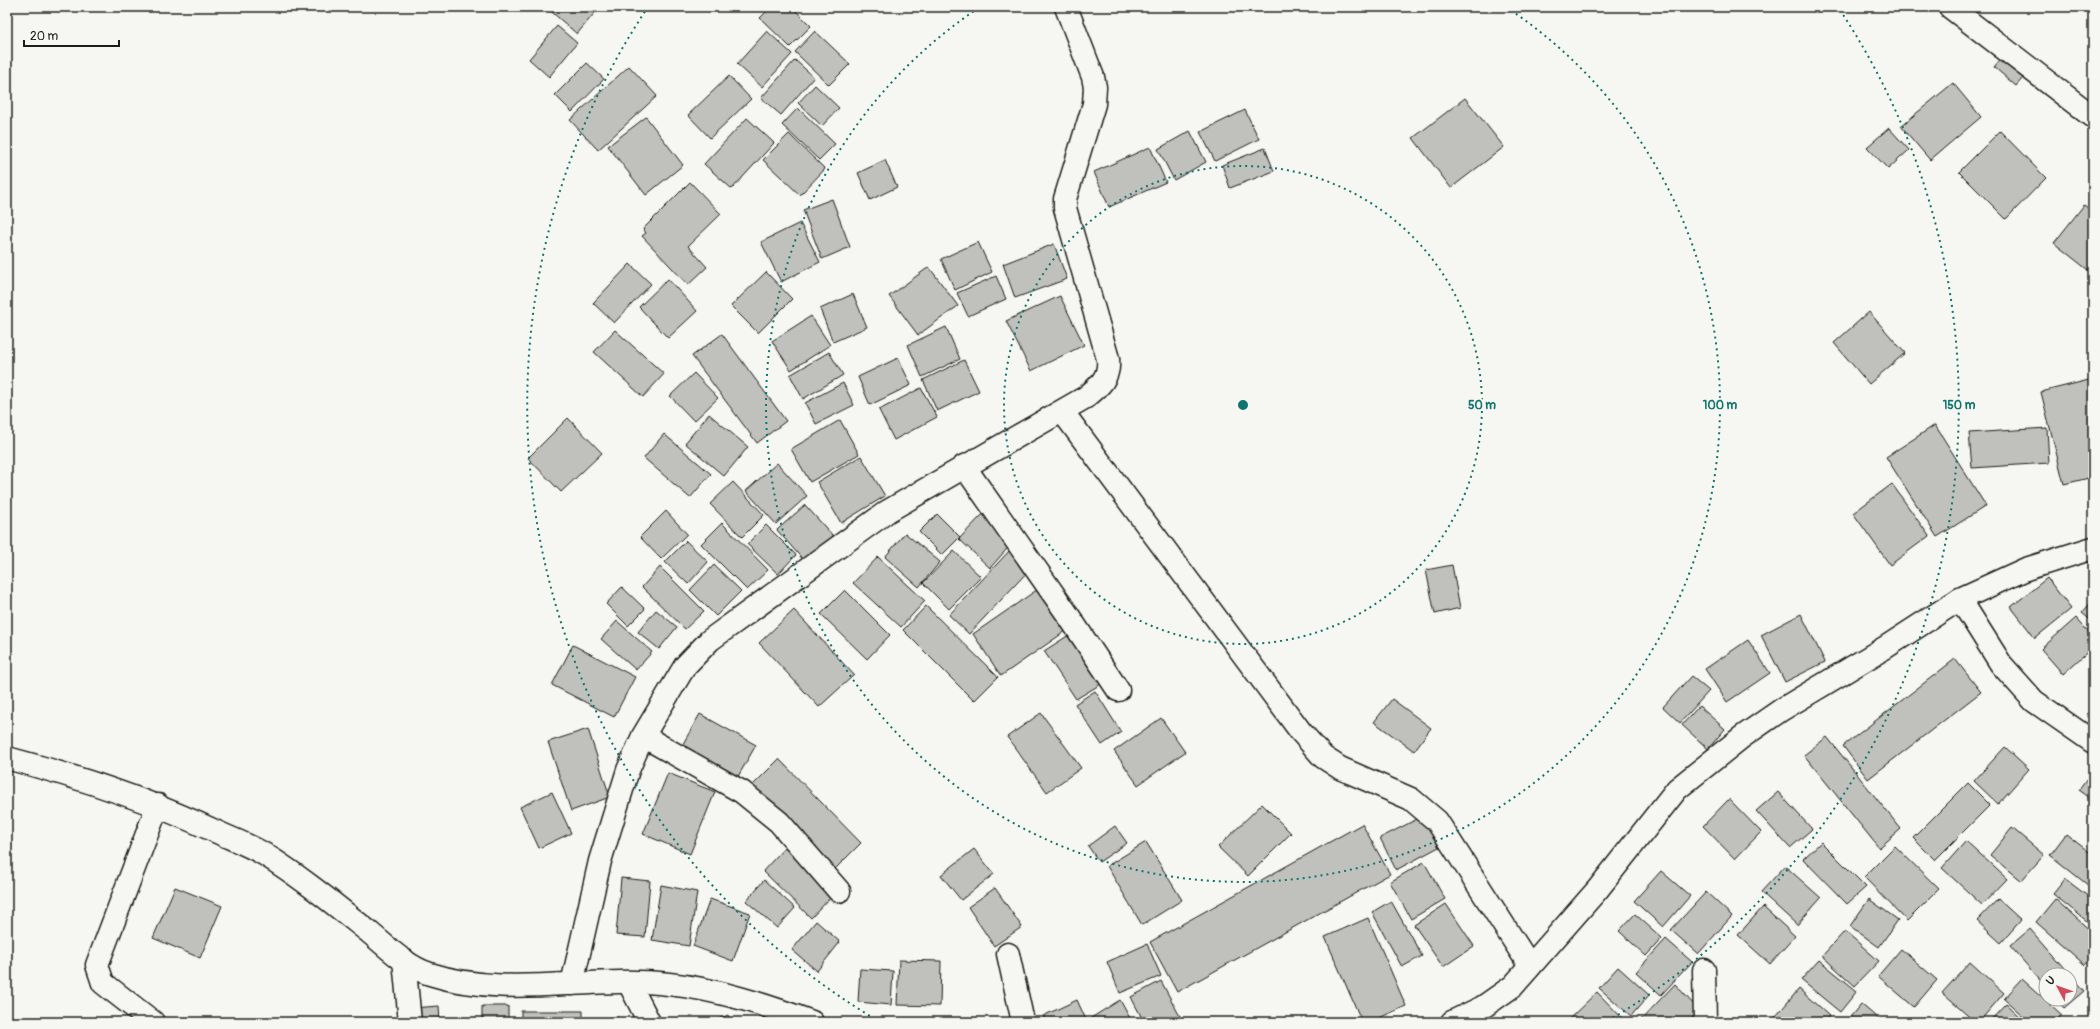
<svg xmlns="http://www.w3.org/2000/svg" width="2100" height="1029" viewBox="0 0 2100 1029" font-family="Pangolin,sans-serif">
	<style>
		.building { fill: #c0c0bd; stroke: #1c1c1c }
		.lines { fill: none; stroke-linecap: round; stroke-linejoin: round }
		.minor-casing { stroke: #1c1c1c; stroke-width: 25 }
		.major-casing { stroke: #1c1c1c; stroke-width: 25 }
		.minor { stroke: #f6f6f2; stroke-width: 22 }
		.major { stroke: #f6f6f2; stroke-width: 22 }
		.ring { fill: none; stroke: #0f766e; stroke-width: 2; stroke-dasharray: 2 4 }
		.centre { fill: #0f766e; stroke: #f6f6f2; stroke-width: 2 }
		.ring-label { font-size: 12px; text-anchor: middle; font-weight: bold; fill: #0f766e; stroke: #f6f6f2; stroke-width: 4; stroke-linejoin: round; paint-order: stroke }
	</style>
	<rect width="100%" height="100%" fill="#f6f6f2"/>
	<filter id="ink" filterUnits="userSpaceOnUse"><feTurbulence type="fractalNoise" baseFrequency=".025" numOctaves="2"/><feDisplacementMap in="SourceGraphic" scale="8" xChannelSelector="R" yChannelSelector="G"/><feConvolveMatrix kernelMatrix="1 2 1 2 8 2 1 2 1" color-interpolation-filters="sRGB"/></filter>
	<g filter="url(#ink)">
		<path class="building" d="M546,7H596L598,9L577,34Z
			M771,7H792L811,26L790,47L760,18Z
			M557,26L577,43L549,77L529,59Z
			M767,31L792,54L762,87L737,64Z
			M815,31L850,64L829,85L795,52Z
			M2012,46L2034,65L2016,86L1994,67Z
			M795,60L814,77L781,115L761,98Z
			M587,63L604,79L572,112L555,95Z
			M629,66L657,96L598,150L570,120Z
			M729,76L751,99L710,138L688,115Z
			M1953,83L1981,117L1930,160L1901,126Z
			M815,85L839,108L822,126L798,103Z
			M1465,98L1504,147L1451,188L1413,138Z
			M798,108L835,144L819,160L782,125Z
			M1245,110L1259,139L1215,161L1200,132Z
			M646,117L683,165L646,195L608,146Z
			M747,118L774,143L732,189L704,164Z
			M1889,128L1909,150L1888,169L1867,147Z
			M1190,131L1206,162L1174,180L1158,149Z
			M2000,131L2046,178L2006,219L1959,172Z
			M789,134L825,169L800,195L763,160Z
			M1150,147L1166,182L1109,207L1094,172Z
			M1265,148L1274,171L1230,188L1222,165Z
			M885,160L897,187L870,200L858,173Z
			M690,182L721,214L688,246L707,267L688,285L642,236L646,233L643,229Z
			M832,199L850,247L822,259L803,210Z
			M2084,205L2093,212V274L2054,243Z
			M800,223L820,262L781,282L761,242Z
			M978,242L992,272L955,290L941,259Z
			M1054,244L1067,279L1015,298L1003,264Z
			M630,264L651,284L614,323L593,303Z
			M929,267L958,306L918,335L889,296Z
			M766,272L792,299L758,333L731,306Z
			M996,276L1006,299L968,316L957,293Z
			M668,279L697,311L668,338L639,307Z
			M853,294L867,327L833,342L820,309Z
			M1060,296L1084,345L1031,371L1006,321Z
			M1869,312L1905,353L1869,384L1834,343Z
			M811,316L830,345L791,370L772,341Z
			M946,327L960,359L922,377L908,345Z
			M615,330L664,374L643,397L594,352Z
			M722,334L786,421L757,443L692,356Z
			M829,352L843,375L803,399L790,375Z
			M898,358L911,385L870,405L858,377Z
			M964,360L979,391L937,411L923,380Z
			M694,373L718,398L694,421L670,396Z
			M2093,379V477L2064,484L2041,392Z
			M843,383L854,405L816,424L805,403Z
			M921,388L937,417L894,440L879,410Z
			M709,414L748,447L724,476L685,443Z
			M568,418L602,453L561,492L528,458Z
			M840,420L859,454L810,482L791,449Z
			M1935,425L1986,506L1937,537L1886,457Z
			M2047,428L2049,463L1972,468L1969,433Z
			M664,434L711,474L690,498L644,458Z
			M861,456L885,496L841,523L817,482Z
			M777,463L807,496L776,524L746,491Z
			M733,482L764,515L742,537L710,504Z
			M1892,484L1929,536L1890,565L1853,513Z
			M805,505L835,538L806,563L777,530Z
			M666,511L687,534L661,559L640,537Z
			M937,514L960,537L942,555L919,532Z
			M983,514L1013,542L990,568L959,539Z
			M722,523L768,570L747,590L701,544Z
			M766,525L796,555L778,574L747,544Z
			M905,533L940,562L919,587L885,557Z
			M686,541L708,562L688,584L665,562Z
			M1012,548L1032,567L969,634L949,615Z
			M954,551L981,577L949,609L923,583Z
			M878,557L925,601L901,627L853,583Z
			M714,565L741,591L716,616L690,590Z
			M1452,565L1460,608L1435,614L1426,570Z
			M660,567L704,611L685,629L642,587Z
			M2047,578L2071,609L2035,638L2011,607Z
			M1044,585L1073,626L1001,676L973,634Z
			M622,587L645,609L628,626L606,604Z
			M845,590L890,635L867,659L821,614Z
			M2093,600V622L2082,613Z
			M926,606L998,677L974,701L903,630Z
			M656,610L677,627L659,649L638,632Z
			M794,610L854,675L819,707L759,643Z
			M1801,614L1825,662L1785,682L1761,635Z
			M2076,618L2093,637V647L2063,674L2041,649Z
			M617,621L652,652L636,670L601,639Z
			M1069,635L1101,684L1076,699L1044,651Z
			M1748,640L1770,673L1727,702L1705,669Z
			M573,645L635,677L614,717L552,685Z
			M1955,659L1981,692L1868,779L1843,746Z
			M1691,676L1709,691L1680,723L1663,707Z
			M1095,691L1121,732L1102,745L1075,704Z
			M1392,699L1431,728L1414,751L1374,722Z
			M1699,706L1725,729L1708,749L1682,725Z
			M1041,713L1081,768L1047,792L1007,737Z
			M700,714L756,745L736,780L680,749Z
			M1161,718L1185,752L1138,785L1114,751Z
			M588,729L610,797L571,811L548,742Z
			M1827,737L1901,829L1879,848L1804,755Z
			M2005,747L2029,769L1998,804L1974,781Z
			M779,759L861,843L833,871L751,787Z
			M2093,771V800L2079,790Z
			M668,773L715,792L690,854L643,834Z
			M1968,783L1990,805L1935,860L1913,838Z
			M552,792L571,833L539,848L520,807Z
			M1778,792L1812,829L1790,848L1756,811Z
			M1729,799L1761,832L1735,859L1703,826Z
			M1262,804L1291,833L1248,876L1218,847Z
			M1423,816L1439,847L1396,870L1380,838Z
			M1362,824L1390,874L1177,992L1150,942Z
			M1115,826L1127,843L1099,862L1088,846Z
			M2012,828L2044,855L2021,881L1990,855Z
			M2066,834L2093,855V881L2089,886L2050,855Z
			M1966,841L2007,879L1982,905L1942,868Z
			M1146,842L1182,900L1142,925L1107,866Z
			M1821,842L1866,887L1847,904L1803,859Z
			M787,845L836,892L811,918L763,871Z
			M1895,846L1939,889L1907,921L1864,877Z
			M974,849L994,874L961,900L941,875Z
			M1424,862L1445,899L1411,919L1390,882Z
			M1785,866L1821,898L1797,925L1761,892Z
			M1661,871L1690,896L1663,927L1634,901Z
			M621,878L650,881L645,937L616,935Z
			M2065,879L2093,900V926L2053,894Z
			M764,880L795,908L777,928L746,901Z
			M661,885L697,892L689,946L652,940Z
			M175,887L222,906L200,958L153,938Z
			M995,888L1022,927L994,946L968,907Z
			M1706,892L1732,916L1698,954L1671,930Z
			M710,899L750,913L733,961L693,946Z
			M1869,899L1898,920L1879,947L1850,926Z
			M1998,899L2021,920L2001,943L1977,921Z
			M2055,899L2093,933V956L2085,965L2036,922Z
			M1391,901L1422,956L1402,967L1372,912Z
			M1446,904L1474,946L1443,967L1414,925Z
			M1763,907L1795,936L1770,964L1738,935Z
			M1635,914L1662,938L1646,956L1619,931Z
			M1368,918L1406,1006L1370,1022H1362L1325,937Z
			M816,921L840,942L817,971L792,950Z
			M2030,929L2084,991L2064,1008L2057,999H2070V975H2046V987L2010,946Z
			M1845,931L1879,961L1855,986L1822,956Z
			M1666,939L1692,962L1661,995L1636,972Z
			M1147,944L1161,976L1120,993L1107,962Z
			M1901,949L1937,980L1914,1007L1878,976Z
			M899,960L941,961L940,1006L897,1005Z
			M1819,960L1857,991L1840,1012L1801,980Z
			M1970,962L2004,993L1979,1022H1975L1942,993Z
			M1618,967L1649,995L1631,1016L1599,988Z
			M860,969L893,971L891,1005L858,1002Z
			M2022,979L2062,1015L2055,1022H2030L2004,999Z
			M1161,981L1183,1022H1144L1131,997Z
			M1675,984L1703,1015L1697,1022H1639Z
			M1799,989L1829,1016L1824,1022H1771Z
			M1597,992L1626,1022H1568L1567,1021Z
			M1077,1000L1087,1022H1046L1043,1016Z
			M1120,1000L1132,1022H1093L1091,1018Z
			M1861,1004L1882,1022H1846Z
			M2006,1004L2025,1022H1989Z
			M439,1006L440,1022H414L413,1008Z
			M482,1006H508V1022H482Z
			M521,1011H583V1022H521Z
			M728,1015L731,1022H712Z
			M618,1017L619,1022H603Z
			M10,1018L17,1022H8Z"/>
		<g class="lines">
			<defs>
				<path id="minor" d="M1950,7L2093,117
					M1062,411L1301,732L1323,757L1340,768L1411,799L1437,821L1530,966
					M964,466L1068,615L1118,690
					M1960,599L2001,664L2034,701L2093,742
					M643,736L742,792L779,822L839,891
					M1008,954L1023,1022
					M404,960L410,1022
					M1704,970L1705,1022
					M629,983L649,1022
					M572,984L600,861L628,770L643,736L685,666L710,640L888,511L1086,397C1100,386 1110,377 1108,359L1065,208V199L1094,104L1095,87L1093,77L1066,7
					M153,1022L103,983L97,965L158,805"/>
				<path id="major" d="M7,758C79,777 149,800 217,832C232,839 249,845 264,854C301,877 335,905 369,932C387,947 407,967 430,974C508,999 589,975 669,984C717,989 766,1005 812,1022
					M1452,1022L1483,1007L1513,986L1598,889L1677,789L1742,737L1781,710L1886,647L1960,599L2026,569L2093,548"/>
			</defs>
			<use href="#minor" class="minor-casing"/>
			<use href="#major" class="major-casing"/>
			<use href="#minor" class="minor"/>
			<use href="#major" class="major"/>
		</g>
	</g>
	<g class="ring">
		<circle cx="1243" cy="405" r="239"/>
		<path d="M1506 7A477 477 0 1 1 980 7"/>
		<path d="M880 1022A716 716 0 0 1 646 10M1840 10A716 716 0 0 1 1606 1022"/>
	</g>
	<circle cx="1243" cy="405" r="6" class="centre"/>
	<g class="ring-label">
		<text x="1482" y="409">50 m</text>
		<text x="1720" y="409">100 m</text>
		<text x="1959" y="409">150 m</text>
	</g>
	<rect width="2100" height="1029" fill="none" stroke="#f6f6f2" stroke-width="24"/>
	<rect x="12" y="12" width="2076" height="1005" fill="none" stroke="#1c1c1c" stroke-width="1.5" filter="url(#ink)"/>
	<g transform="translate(2058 987) rotate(311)"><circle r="19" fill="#f6f6f2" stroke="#9f9f9c"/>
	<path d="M0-3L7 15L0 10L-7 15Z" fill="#d1495b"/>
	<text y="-6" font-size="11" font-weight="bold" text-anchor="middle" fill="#1c1c1c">U</text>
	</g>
	<path d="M24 40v6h95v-6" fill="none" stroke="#1c1c1c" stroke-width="2"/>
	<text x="30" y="40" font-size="12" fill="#1c1c1c" stroke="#f6f6f2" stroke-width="3" paint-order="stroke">20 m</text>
</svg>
